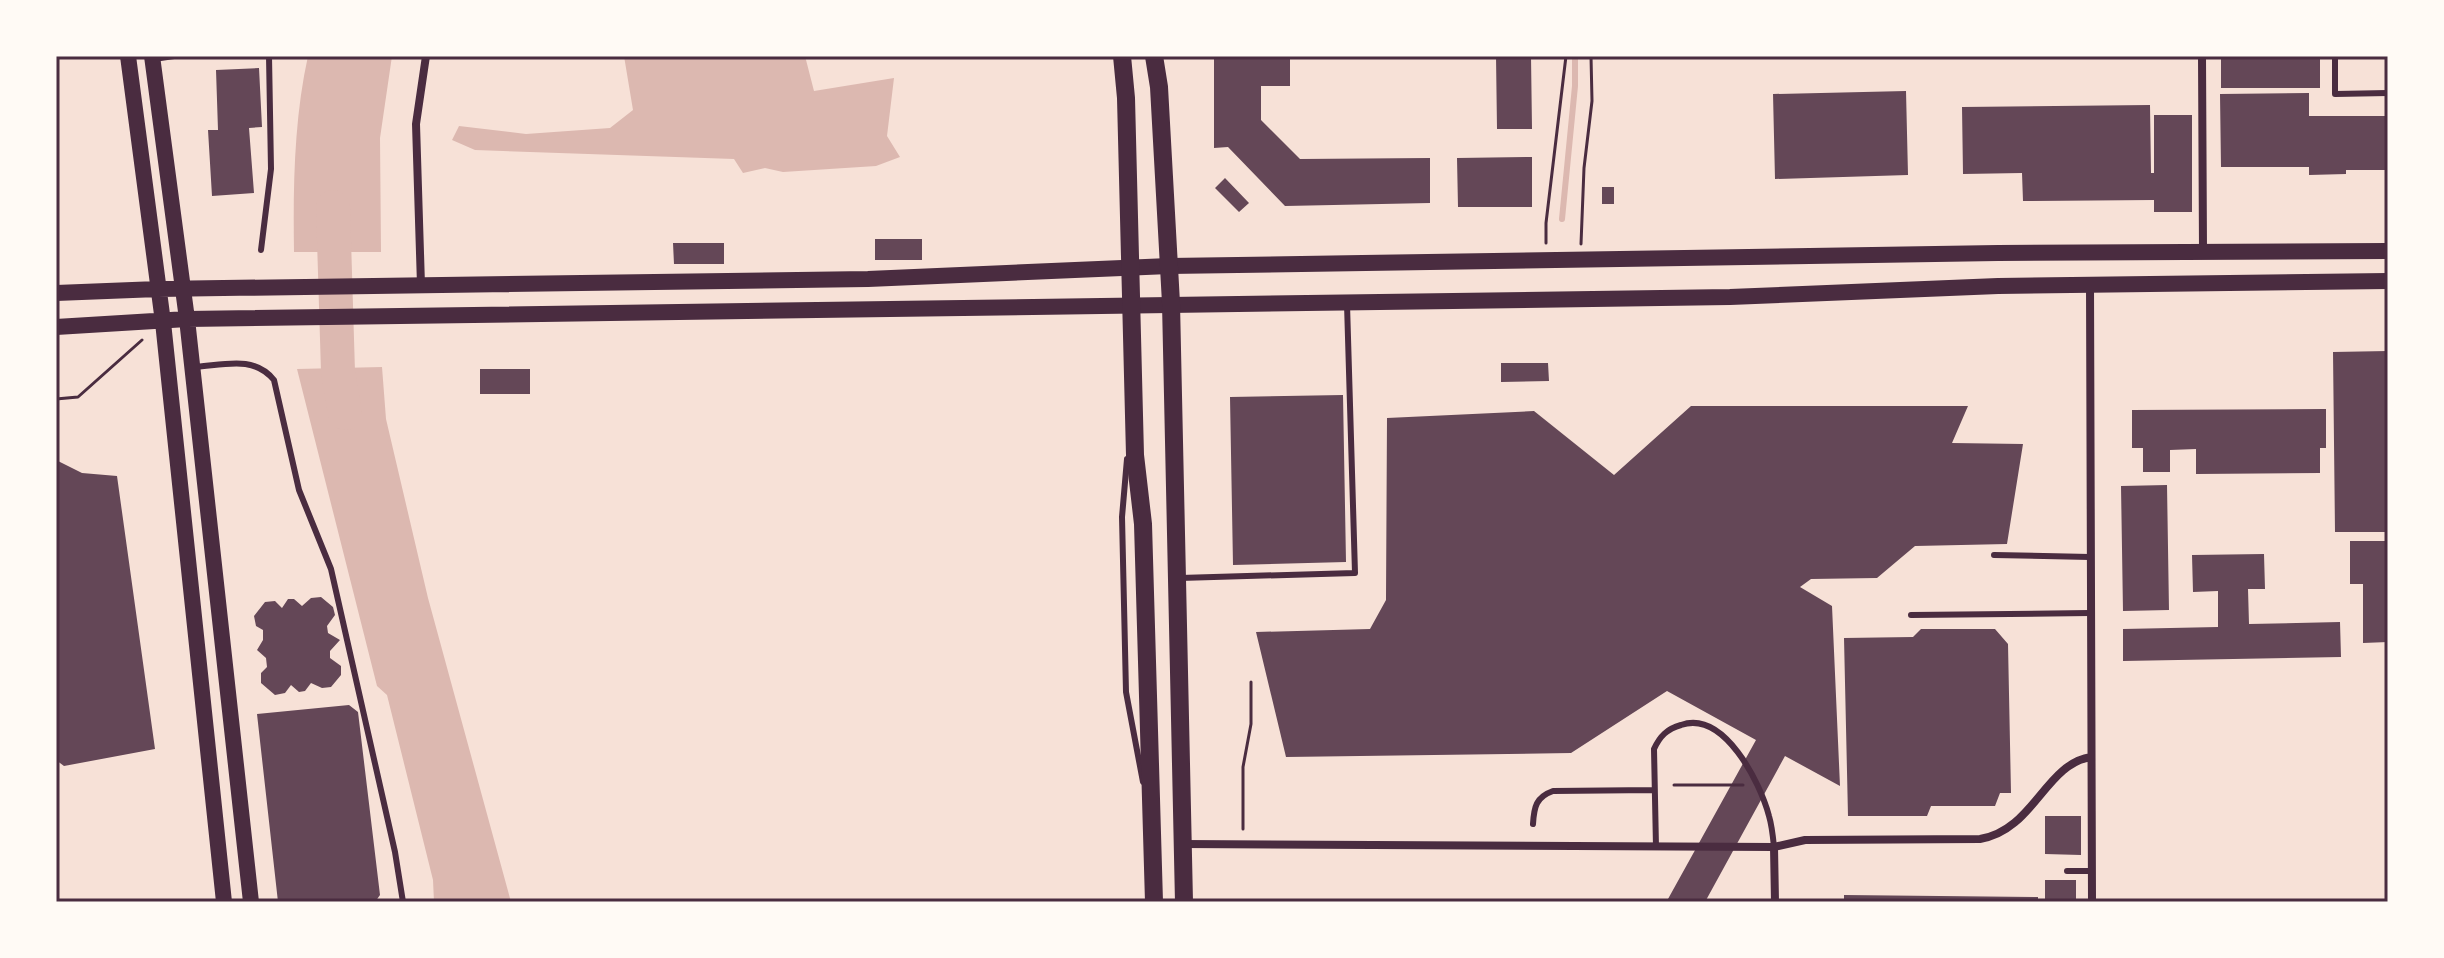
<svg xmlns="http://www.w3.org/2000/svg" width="2444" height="958" viewBox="0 0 2444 958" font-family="'DM Sans',sans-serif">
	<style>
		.water { fill: #dcb8b0 }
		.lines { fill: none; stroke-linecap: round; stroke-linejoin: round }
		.stream { stroke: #dcb8b0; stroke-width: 6 }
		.river { stroke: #dcb8b0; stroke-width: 34 }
		.building { fill: #644757 }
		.path { stroke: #4a2c40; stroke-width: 3 }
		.service { stroke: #4a2c40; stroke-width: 6 }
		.minor { stroke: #4a2c40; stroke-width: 8 }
		.secondary { stroke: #4a2c40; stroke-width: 16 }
		.primary { stroke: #4a2c40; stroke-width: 18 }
		.neatline { fill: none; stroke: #4a2c40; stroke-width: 3 }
	</style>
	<rect width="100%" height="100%" fill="#f7e1d7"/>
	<path class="water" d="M308,56H392L380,138L381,252H294C293,187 294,119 308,56Z
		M624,56H805L814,91L894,78L887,136L900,157L876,166L783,172L765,168L743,173L734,159L475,150L452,140L459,126L526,134L610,128L633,110Z
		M382,367L386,419L428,598L511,902H434L433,880L387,695L377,686L297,369Z"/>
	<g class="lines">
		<path class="stream" d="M1562,219L1575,86V56"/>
		<path class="river" d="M333,207L338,372L345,413"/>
	</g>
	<path class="building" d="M1214,56H1290V86H1261V120L1300,159L1430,158V203L1285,206L1228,147L1214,148Z
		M1496,56H1531L1532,129H1497Z
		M2221,56H2320V88H2221Z
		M259,68L262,127L249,128L254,193L212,196L208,130H218L216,70Z
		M1906,91L1908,175L1775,179L1773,94Z
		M2309,93V116H2388V170H2346V174L2309,175V167H2221L2220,94Z
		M2150,105L2151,173H2154V115H2192V212H2154V200L2023,201L2022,173L1963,174L1962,107Z
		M1532,157V207H1458L1457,158Z
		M1225,178L1249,203L1239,212L1215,188Z
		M1602,187H1614V204H1602Z
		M875,239H922V260H875Z
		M673,243H724V264H674Z
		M2388,351V532H2335L2333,352Z
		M1501,363H1548L1549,381L1501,382Z
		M480,369H530V394H480Z
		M1343,395L1346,562L1233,565L1230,397Z
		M1691,406H1968L1952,443L2023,444L2007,544L1915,546L1877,578L1811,579L1800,587L1832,606L1840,786L1785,756L1705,902H1673L1668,899L1756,740L1667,691L1571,753L1286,757L1256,632L1370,629L1386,600L1387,418L1534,411L1614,475Z
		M2326,409V448H2320V473L2196,474V449L2170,450V472H2143V448H2132V410Z
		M56,460L82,473L117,476L155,749L64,766L56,760Z
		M2167,485L2169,610L2123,611L2121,486Z
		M2350,541H2388V642L2363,643V584H2350Z
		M2264,554L2265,589H2248L2249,624L2340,622L2341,657L2123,661V629L2218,627V591L2193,592L2192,555Z
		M321,597L333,607L335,615L327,626L328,633L340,640L330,651V658L341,666V675L331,687L322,688L311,683L305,691L299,692L291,685L285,693L275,695L261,683V673L267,667L266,658L257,650L263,640V630L256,626L254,616L265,602L275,601L282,608L288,599H294L302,606L311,598Z
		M1921,629H1995L2008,644L2011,793H2000L1995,806H1931L1927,816H1848L1844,638L1913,637Z
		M349,705L358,712L380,895L375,902H278L257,714Z
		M2045,816H2081V855L2045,854Z
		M2045,880H2076V902H2045Z
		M1844,895L2038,897V902H1844Z"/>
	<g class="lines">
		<path class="path" d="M1546,243V223L1566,56
			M1581,244L1584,168L1592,101L1591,56
			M56,399L78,397L142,340
			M1674,785H1743
			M1243,829V767L1251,724V682"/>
		<path class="service" d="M2335,56V94L2388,93
			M154,59L174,56
			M261,250L271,169L269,56
			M195,367C224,365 254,355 274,380L299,490L331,569L395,852L403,902
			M1127,459L1122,517L1126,692L1143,782
			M1994,555L2090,557
			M1180,578L1355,573L1347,304
			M1911,615L2090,613
			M1533,824C1534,807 1536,797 1553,791L1654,790
			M1656,847L1654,749C1660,736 1667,729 1681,725C1724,710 1760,782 1769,816C1772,826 1773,837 1774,847
			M2067,871H2092"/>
		<path class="minor" d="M2202,56L2203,251
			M421,285L416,124L426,56
			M2090,285L2092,902
			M1182,844L1774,847L1805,840L1980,839C2034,830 2045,764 2091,757
			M1774,847L1775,902"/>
		<path class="secondary" d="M128,56L163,322L224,902
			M152,56L187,319L251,902
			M56,293L158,289L868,279L1169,266L1998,253L2388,251
			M56,327L187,319L1730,297L1998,286L2388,281"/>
		<path class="primary" d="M1122,56L1126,98L1135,455L1143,524L1154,902
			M1154,56L1159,87L1171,303L1184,902"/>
	</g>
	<rect width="2444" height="958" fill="none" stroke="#fffaf5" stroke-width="116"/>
	<rect x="58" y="58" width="2328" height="842" class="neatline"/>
</svg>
